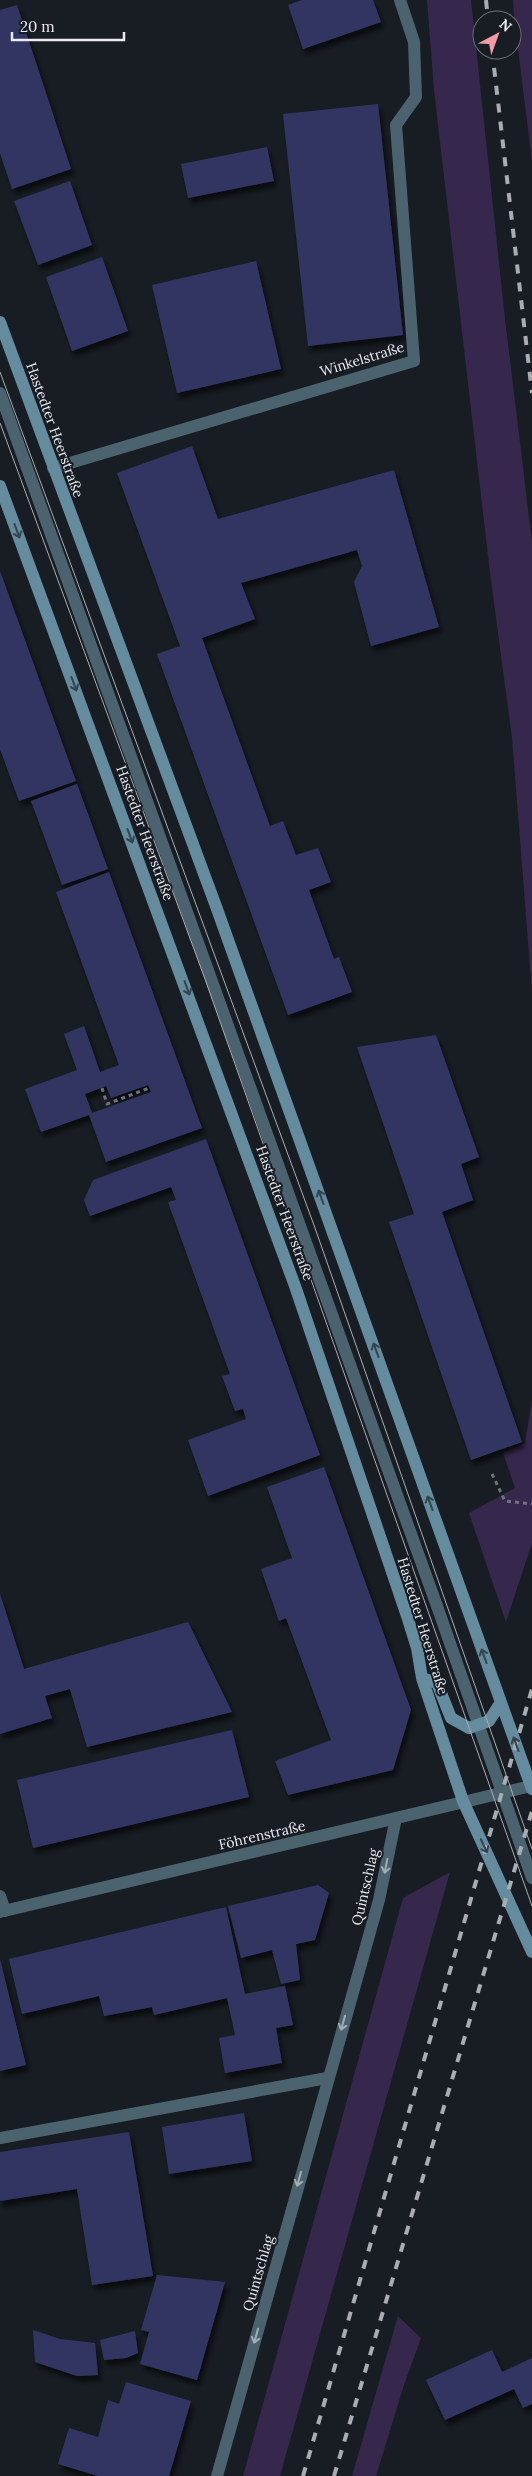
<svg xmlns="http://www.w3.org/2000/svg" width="532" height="2476" viewBox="0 0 532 2476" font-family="Lora,serif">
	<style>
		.green { fill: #36274d }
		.building { fill: #323662; fill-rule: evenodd; filter: url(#shadow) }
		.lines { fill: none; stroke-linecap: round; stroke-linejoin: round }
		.path { stroke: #70747a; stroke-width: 3; stroke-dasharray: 4 4; stroke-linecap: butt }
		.service { stroke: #4b636f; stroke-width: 12 }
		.minor { stroke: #4b636f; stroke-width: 12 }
		.secondary { stroke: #658b9f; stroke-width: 12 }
		.tram { stroke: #a9adb2; stroke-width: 1 }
		.rail { stroke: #a9adb2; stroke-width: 4; stroke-dasharray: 9 9; stroke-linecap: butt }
		.oneway { stroke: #33444e }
		.oneway2 { stroke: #a2aeb6 }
		.labels { text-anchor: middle; stroke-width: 4; stroke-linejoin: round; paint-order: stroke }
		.street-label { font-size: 14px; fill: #e9ecf1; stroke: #181d23 }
	</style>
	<defs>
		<filter id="shadow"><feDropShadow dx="3" dy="5.5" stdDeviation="2.5" flood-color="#0009"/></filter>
	</defs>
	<rect width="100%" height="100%" fill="#181d23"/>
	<path class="green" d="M427,0H471L505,319L532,542V992L512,738L490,573L434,90Z
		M513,0H532V161L514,17Z
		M532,1400V1543L506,1622L469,1513L515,1488L503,1453L525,1443Z
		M450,1872L280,2476H243L403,1898Z
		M398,2316L421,2338L404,2385L376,2476H352Z"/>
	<path class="building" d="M302,0H373L381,22L303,49L288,5Z
		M17,5L71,169L12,189L0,153V10Z
		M378,104L403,335L308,346L283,114Z
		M267,147L274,181L188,198L181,164Z
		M70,181L92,245L38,265L14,201Z
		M102,257L128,331L72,351L46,277Z
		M256,261L281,369L177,393L152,285Z
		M192,446L218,519L394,470L439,627L371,646L354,582L362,566L357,550L241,583L255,619L202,638L270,826L283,821L296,855L318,848L331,882L309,890L334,959L339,957L352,992L288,1015L157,654L180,646L117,473Z
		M0,571L76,781L19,801L0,749Z
		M77,784L108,869L62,885L31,801Z
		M109,872L202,1128L106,1162L89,1115L41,1132L25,1089L77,1070L64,1034L84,1026L100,1072L119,1065L56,892ZM148,1085L151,1092L92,1113L85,1094L106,1086L111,1098Z
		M436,1035L479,1157L461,1164L473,1200L442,1212L522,1442L471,1460L389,1222L414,1214L357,1047Z
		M206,1139L320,1455L208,1496L188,1440L246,1419L243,1409L235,1411L222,1376L230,1374L168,1202L176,1200L171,1187L90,1216L84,1200L93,1180Z
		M324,1467L411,1710L393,1770L288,1795L275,1761L331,1740L286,1618L279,1621L261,1569L292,1558L267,1487Z
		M0,1594L24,1669L188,1622L232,1712L87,1747L70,1689L45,1696L52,1718L0,1734Z
		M232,1730L249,1797L33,1848L17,1780Z
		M318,1885L329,1893L315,1940L296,1944L300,1980L281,1984L272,1950L241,1958L228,1906Z
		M226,1907L245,1994L285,1986L293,2025L276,2028L282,2063L225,2073L219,2038L235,2035L227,1998L154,2015L152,2007L104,2016L99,1996L22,2014L9,1959Z
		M0,1959L26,2065L0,2071Z
		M244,2113L252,2161L169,2174L162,2127Z
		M129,2132L153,2276L92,2285L77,2189L0,2201V2152Z
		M157,2275L225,2282L197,2380L140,2364L149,2332L141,2330Z
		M33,2330L60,2339L95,2343L98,2375L77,2376L35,2362Z
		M135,2331L138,2353L126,2358L104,2360L100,2340Z
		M492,2350L502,2372L532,2358V2404L523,2408L514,2389L445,2420L426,2380Z
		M126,2382L191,2401L169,2476H98L58,2464L69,2428L98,2437L108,2400L119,2404Z"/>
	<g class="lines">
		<path class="path" d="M102,1088L107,1104L149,1088
			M492,1474L505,1501L532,1504"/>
		<path class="service" d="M0,393L437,1606L532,1878
			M0,2138L327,2078"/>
		<path class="minor" d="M53,468L414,361L396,125L416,97L414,42L400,0
			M0,1896L5,1911
			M0,1912L531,1786
			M217,2476L379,1900L396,1818"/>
		<path class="secondary" d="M0,322L217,909L532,1789
			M0,486L295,1286L407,1616L417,1648L422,1678L463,1801L532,1952
			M422,1678L437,1683L451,1718L469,1728L489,1721L501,1702"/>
		<path class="tram" d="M0,372L315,1228L532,1849
			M0,423L205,979L532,1906"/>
		<path class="rail" d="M486,0L488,20
			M492,50L532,393
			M303,2476L532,1689
			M334,2476L532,1811"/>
	</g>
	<defs><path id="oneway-shaft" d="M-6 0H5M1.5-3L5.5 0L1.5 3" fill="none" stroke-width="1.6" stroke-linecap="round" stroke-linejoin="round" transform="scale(1.25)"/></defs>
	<g class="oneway">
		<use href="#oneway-shaft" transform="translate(17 531) rotate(70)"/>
		<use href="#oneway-shaft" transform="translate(74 684) rotate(70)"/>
		<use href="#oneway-shaft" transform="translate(130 836) rotate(70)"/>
		<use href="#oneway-shaft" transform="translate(187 988) rotate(70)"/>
		<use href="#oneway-shaft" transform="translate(321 1197) rotate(-110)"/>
		<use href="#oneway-shaft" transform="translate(376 1350) rotate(-110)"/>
		<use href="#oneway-shaft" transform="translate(430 1503) rotate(-110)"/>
		<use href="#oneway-shaft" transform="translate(484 1656) rotate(-110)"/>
		<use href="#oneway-shaft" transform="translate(516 1744) rotate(-110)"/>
		<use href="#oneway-shaft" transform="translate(484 1846) rotate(65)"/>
	</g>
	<g class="oneway2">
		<use href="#oneway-shaft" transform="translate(386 1866) rotate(101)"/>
		<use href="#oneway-shaft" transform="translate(343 2023) rotate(106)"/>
		<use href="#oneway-shaft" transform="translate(299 2179) rotate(106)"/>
		<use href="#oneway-shaft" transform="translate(256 2336) rotate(106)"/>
	</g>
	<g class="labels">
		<g class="street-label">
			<text transform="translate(362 359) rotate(-17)" y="5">Winkelstraße</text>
			<text transform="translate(55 430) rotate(70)" y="5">Hastedter Heerstraße</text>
			<text transform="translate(145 833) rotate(70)" y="5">Hastedter Heerstraße</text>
			<text transform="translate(285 1213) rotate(70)" y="5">Hastedter Heerstraße</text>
			<text transform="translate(423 1626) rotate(73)" y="5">Hastedter Heerstraße</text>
			<text transform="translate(262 1835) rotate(-13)" y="5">Föhrenstraße</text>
			<text transform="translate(365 1887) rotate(-77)" y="5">Quintschlag</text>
			<text transform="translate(258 2273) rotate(-74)" y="5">Quintschlag</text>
		</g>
	</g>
	<g transform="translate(497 35) rotate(41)"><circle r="24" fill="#181d23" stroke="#6c7075"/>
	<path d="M0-4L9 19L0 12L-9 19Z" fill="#f49aa5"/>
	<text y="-8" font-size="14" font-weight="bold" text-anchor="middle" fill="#e9ecf1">N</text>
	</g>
	<path d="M12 32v8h112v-8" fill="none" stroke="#e9ecf1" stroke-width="2.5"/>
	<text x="20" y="32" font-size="15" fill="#e9ecf1" stroke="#181d23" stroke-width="4" paint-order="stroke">20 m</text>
</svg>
